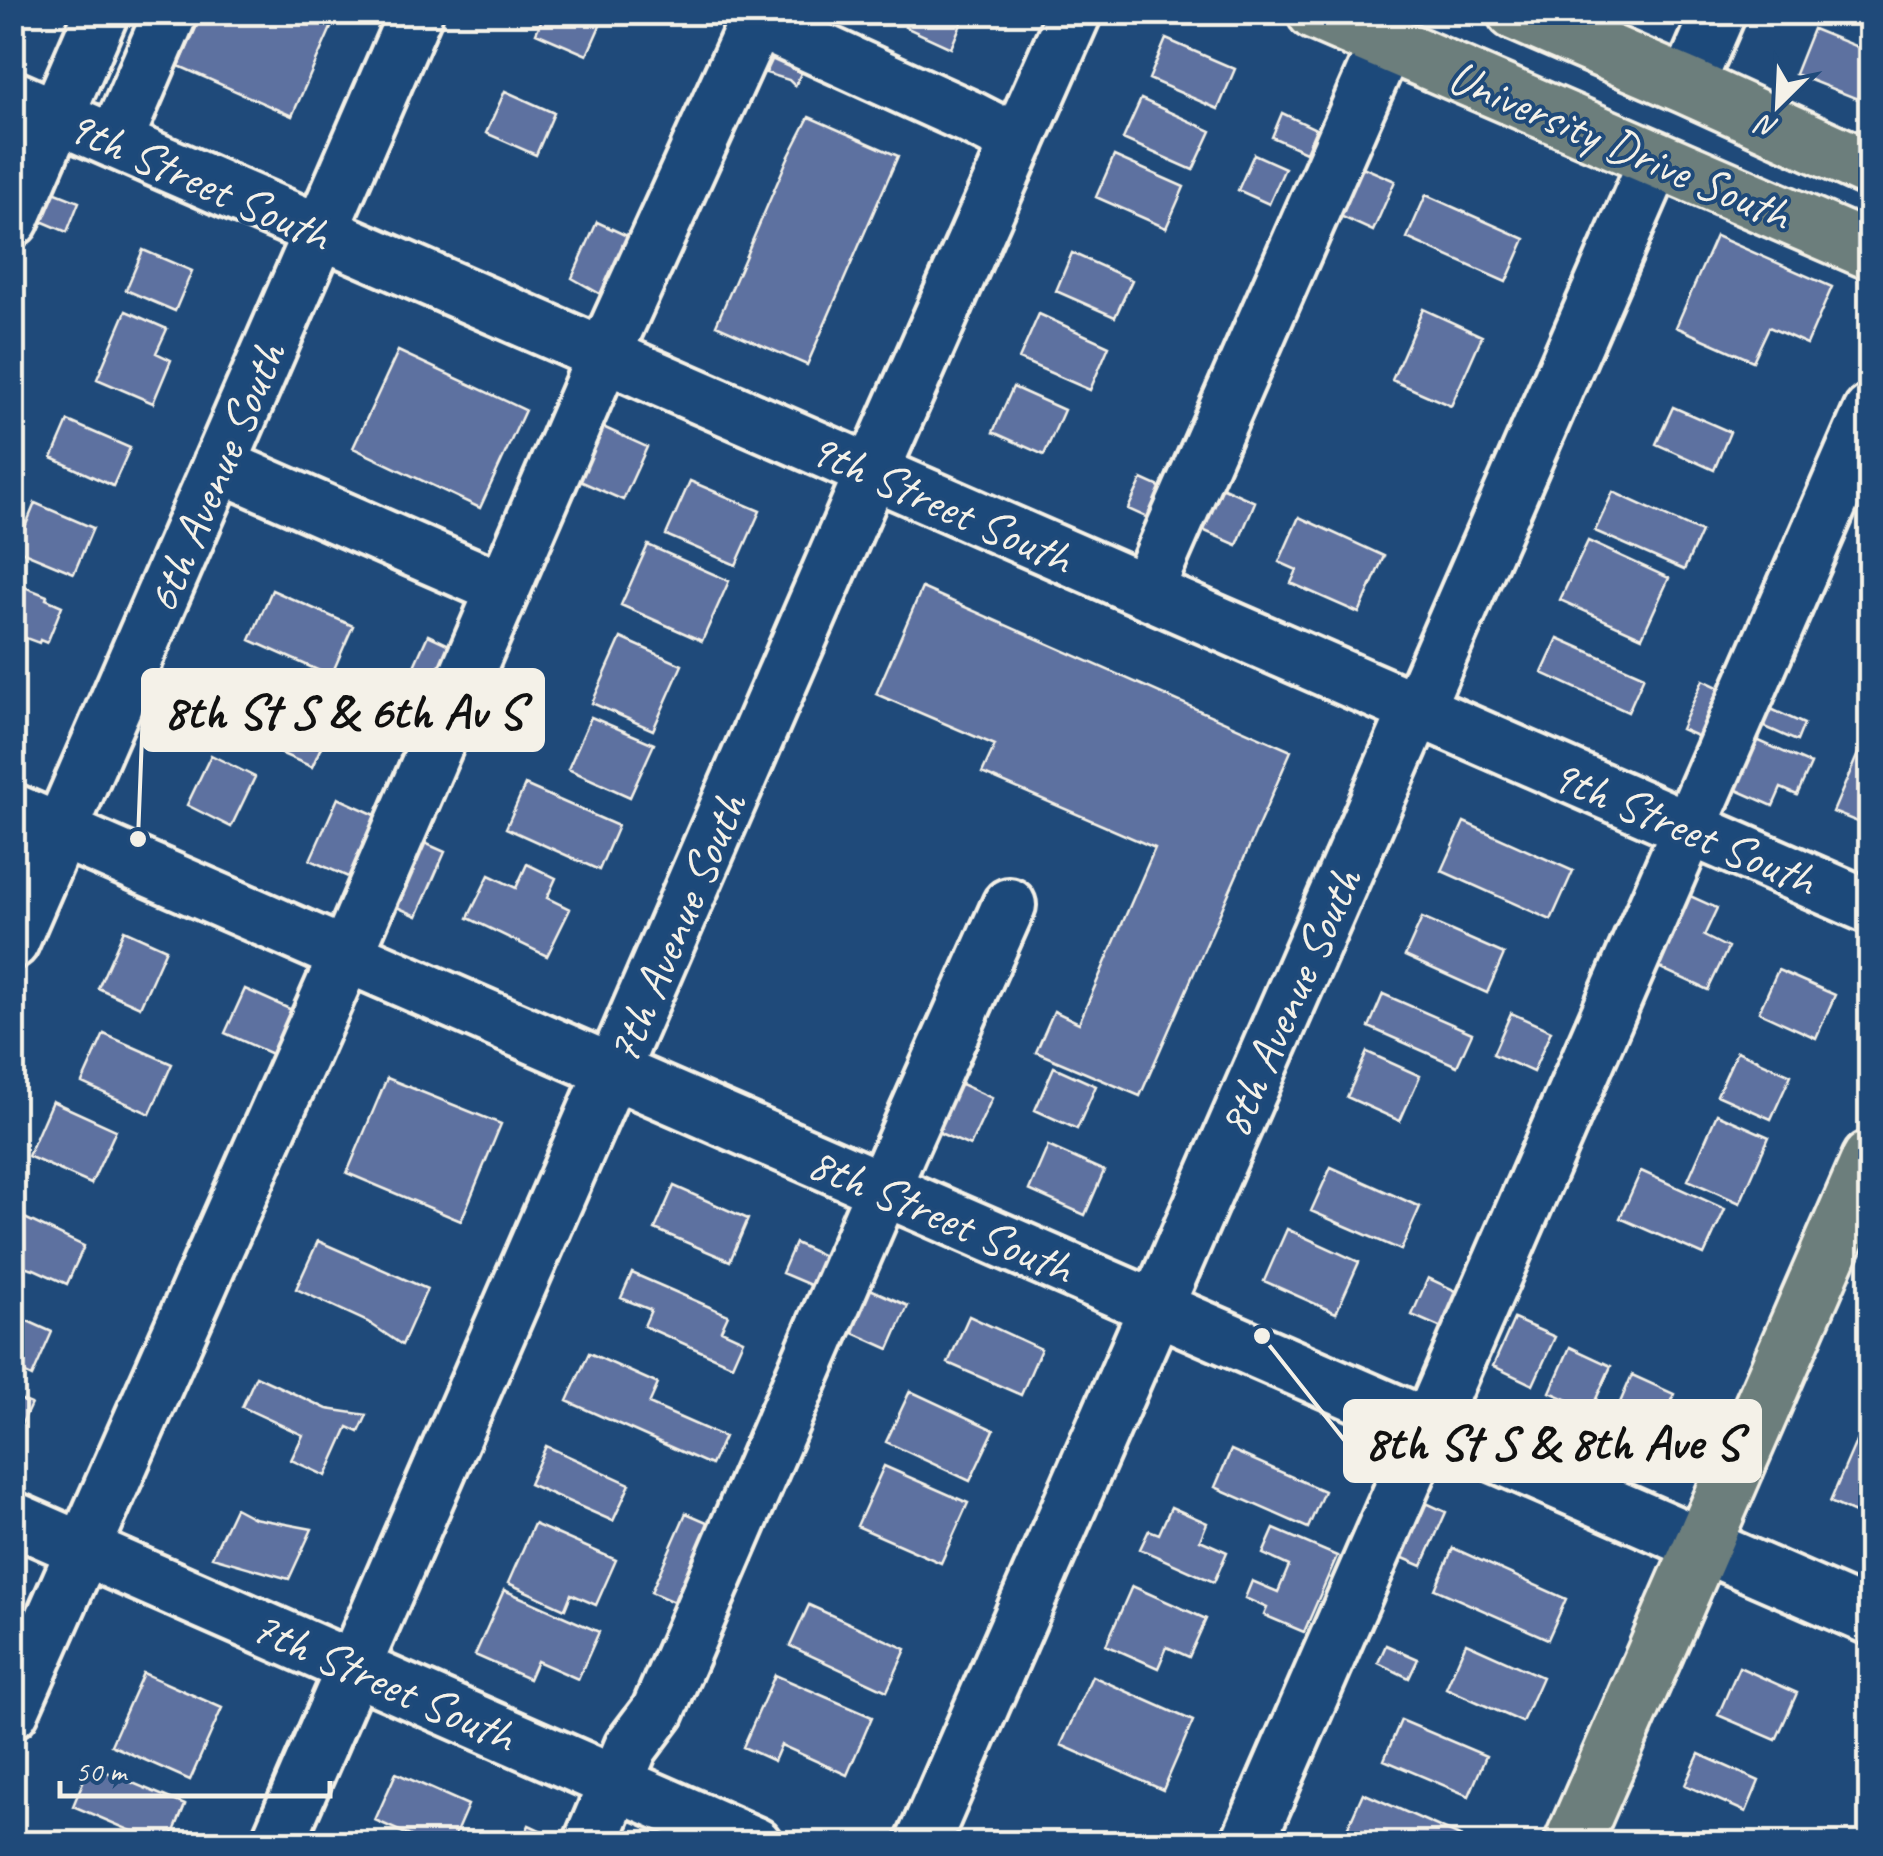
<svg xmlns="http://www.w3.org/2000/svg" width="1883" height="1856" viewBox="0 0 1883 1856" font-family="Caveat,sans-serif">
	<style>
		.building { fill: #5d71a0; stroke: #f4f1e8; stroke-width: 2.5 }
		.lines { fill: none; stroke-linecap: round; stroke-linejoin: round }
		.minor-casing { stroke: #f4f1e8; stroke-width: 60 }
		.major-casing { stroke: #f4f1e8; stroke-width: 62 }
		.minor { stroke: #1f4a7a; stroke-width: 52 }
		.major { stroke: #6c7e7c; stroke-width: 55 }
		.labels { text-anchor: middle; stroke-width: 8; stroke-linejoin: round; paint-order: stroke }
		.street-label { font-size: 48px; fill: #f4f1e8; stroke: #1f4a7a }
		.leader { fill: none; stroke: #f4f1e8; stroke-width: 4 }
		.callout-dot { fill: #f4f1e8; stroke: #1f4a7a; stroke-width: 4 }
		.callout { fill: #f4f1e8; stroke: #f4f1e8; stroke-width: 4 }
		.callout-label { font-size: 50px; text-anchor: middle; font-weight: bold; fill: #111 }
	</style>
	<rect width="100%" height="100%" fill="#1f4a7a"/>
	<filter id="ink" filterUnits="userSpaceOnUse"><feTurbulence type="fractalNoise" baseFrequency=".01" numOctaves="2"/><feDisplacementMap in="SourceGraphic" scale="20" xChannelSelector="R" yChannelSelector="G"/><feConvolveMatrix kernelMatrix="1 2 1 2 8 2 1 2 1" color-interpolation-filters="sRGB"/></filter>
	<g filter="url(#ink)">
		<path class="building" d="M203,12H338L292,116L179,66Z
			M545,12H606L587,55L536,33Z
			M912,12H966L951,48L905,27Z
			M1842,12H1870V31L1840,18Z
			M1813,29L1870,52V104L1795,74Z
			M1166,39L1235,69L1218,109L1149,79Z
			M779,45L808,58L795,86L789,80L766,73Z
			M505,91L554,113L536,155L486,133Z
			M1141,99L1211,131L1193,170L1123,139Z
			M1282,113L1316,129L1306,152L1272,137Z
			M809,117L898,156L807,365L716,325L787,160Z
			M1254,154L1285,168L1269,204L1238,190Z
			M1114,156L1184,187L1166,228L1096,197Z
			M1351,162L1395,181L1373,231L1329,211Z
			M46,189L79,202L67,232L34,218Z
			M1426,195L1525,239L1506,282L1407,238Z
			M597,222L640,242L616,303L572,278Z
			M1716,236L1832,287L1807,344L1769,327L1753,361L1676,327Z
			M143,250L192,271L175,311L126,290Z
			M1072,253L1132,280L1115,317L1056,291Z
			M1423,309L1482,336L1451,406L1392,380Z
			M126,311L167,329L156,353L171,360L153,403L97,379Z
			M1039,314L1109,346L1090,390L1019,359Z
			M398,351L525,410L480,508L353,448Z
			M1013,387L1064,410L1044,455L993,432Z
			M1673,407L1730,432L1714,470L1656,444Z
			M68,421L130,448L113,486L52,458Z
			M603,427L647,447L623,500L580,481Z
			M1142,479L1171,492L1157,522L1128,509Z
			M690,481L760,511L736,565L666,535Z
			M1217,485L1255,502L1237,545L1198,528Z
			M1613,492L1701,532L1684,570L1595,531Z
			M35,503L93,528L74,573L16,549Z
			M1299,517L1384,556L1359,613L1291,583L1297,570L1279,562Z
			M1588,541L1669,578L1642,637L1560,600Z
			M648,545L729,581L702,641L621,605Z
			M12,582L47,596L46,599L62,606L47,643L40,640L39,643L12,633Z
			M922,588L1291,751L1140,1096L1036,1052L1054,1011L1079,1023L1155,848L982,773L995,745L876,694Z
			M272,590L353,626L331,676L250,640Z
			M428,635L458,649L444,679L414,666Z
			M621,638L682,665L653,730L592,703Z
			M1558,638L1644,676L1628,712L1542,673Z
			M249,677L335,716L312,767L226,729Z
			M1703,680L1737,696L1715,744L1681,729Z
			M1771,709L1804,724L1797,741L1763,726Z
			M591,717L654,744L630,797L568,769Z
			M1750,737L1811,764L1797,795L1781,788L1773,806L1728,786Z
			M1860,749L1870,754V827L1833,812Z
			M211,755L255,777L231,827L187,805Z
			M525,785L618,826L599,870L506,828Z
			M338,798L382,818L355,880L310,860Z
			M1464,822L1573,871L1551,920L1442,871Z
			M409,836L445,852L417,916L381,900Z
			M527,864L556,878L547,898L570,909L547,956L468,918L489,875L516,888Z
			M1679,891L1717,908L1704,936L1728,948L1708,990L1647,962Z
			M1422,918L1504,954L1487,993L1405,956Z
			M124,930L166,949L140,1007L98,988Z
			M1778,970L1835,995L1816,1038L1759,1012Z
			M245,989L294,1011L274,1055L225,1033Z
			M1383,994L1472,1033L1457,1066L1369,1027Z
			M1511,1013L1551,1031L1533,1072L1493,1054Z
			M104,1034L172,1064L150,1114L82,1083Z
			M1737,1051L1791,1075L1771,1119L1717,1095Z
			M1367,1052L1420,1076L1400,1121L1347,1097Z
			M1054,1067L1096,1086L1077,1129L1035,1110Z
			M387,1078L501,1124L461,1221L347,1173Z
			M948,1078L992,1098L970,1146L926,1127Z
			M52,1101L116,1130L91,1184L28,1156Z
			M1717,1114L1769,1137L1740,1203L1688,1180Z
			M1048,1146L1104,1171L1085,1215L1029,1190Z
			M1331,1167L1420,1207L1401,1250L1311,1211Z
			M1641,1171L1725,1209L1704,1255L1620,1218Z
			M674,1186L748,1219L730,1261L655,1229Z
			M12,1212L84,1246L67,1284L34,1269L12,1263Z
			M1287,1229L1359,1262L1336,1313L1264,1281Z
			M318,1241L427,1289L402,1345L368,1322L296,1289Z
			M795,1243L835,1261L822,1290L782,1273Z
			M632,1273L728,1315L721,1330L743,1340L732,1365L644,1326L651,1310L621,1298Z
			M1428,1278L1469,1297L1453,1333L1412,1315Z
			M857,1283L908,1306L889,1349L838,1326Z
			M12,1314L52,1332L32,1377L12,1367Z
			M969,1316L1041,1349L1021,1395L948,1363Z
			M1514,1319L1555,1337L1533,1385L1493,1366Z
			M1570,1347L1611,1366L1591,1410L1550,1392Z
			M589,1353L658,1384L649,1404L724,1437L711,1465L567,1401Z
			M1632,1375L1674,1394L1650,1446L1609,1428Z
			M256,1376L327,1409L367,1415L359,1432L348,1427L326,1476L291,1460L303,1435L242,1407Z
			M910,1391L994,1430L970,1481L886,1442Z
			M12,1396L31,1404L12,1445Z
			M1870,1409V1520L1830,1502Z
			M546,1446L630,1484L613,1521L529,1484Z
			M1231,1450L1324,1491L1308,1528L1215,1487Z
			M884,1466L968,1503L941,1563L857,1526Z
			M1411,1496L1446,1512L1422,1566L1387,1551Z
			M1171,1507L1207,1523L1200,1540L1227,1552L1214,1582L1140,1549L1149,1530L1159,1534Z
			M235,1508L254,1518L312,1529L289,1579L212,1557Z
			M686,1513L723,1529L687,1608L651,1592Z
			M534,1524L616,1560L596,1605L571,1594L565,1609L508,1583Z
			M1274,1529L1337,1556L1304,1632L1264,1615L1267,1608L1245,1598L1252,1581L1278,1592L1289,1566L1263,1554Z
			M1453,1548L1566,1599L1548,1639L1435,1589Z
			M1132,1586L1206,1619L1189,1657L1167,1647L1158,1668L1106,1645Z
			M504,1590L599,1632L578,1679L537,1661L529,1679L475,1655Z
			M809,1605L906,1649L887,1691L790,1646Z
			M1466,1643L1542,1677L1522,1722L1446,1688Z
			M1386,1645L1418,1659L1409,1678L1378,1663Z
			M1739,1667L1797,1693L1776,1740L1718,1715Z
			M143,1673L222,1708L190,1780L111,1745Z
			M775,1675L872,1717L847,1775L781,1745L774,1761L743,1747Z
			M1092,1676L1193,1721L1163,1790L1061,1745Z
			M1401,1720L1486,1756L1469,1796L1384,1760Z
			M1699,1754L1759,1781L1746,1812L1685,1785Z
			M90,1765L185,1805L169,1844H162L73,1806Z
			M396,1773L468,1805L451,1844H428L375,1820Z
			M1363,1793L1462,1837L1459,1844H1349L1342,1840Z
			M529,1825L570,1844H521Z"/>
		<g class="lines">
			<defs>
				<path id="minor" d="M757,21L969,117L1018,142
					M1687,86L1719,12
					M12,97L1870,907
					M115,142L171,12
					M12,220L102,12
					M219,465L503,589
					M1146,591L1386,44
					M12,810L1870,1618
					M12,942L416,12
					M12,1518L755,1844
					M12,1711L346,955L604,355L760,12
					M277,1844L872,472L1075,12
					M590,1844L631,1747L658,1711L899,1152L1009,905
					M922,1844L1656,160
					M1247,1844C1454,1366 1665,890 1870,412"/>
				<path id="major" d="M1315,12L1870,251
					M1515,12L1687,86L1870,169
					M1572,1844L1870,1159"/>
			</defs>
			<use href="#minor" class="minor-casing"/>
			<use href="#major" class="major-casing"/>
			<use href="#minor" class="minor"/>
			<use href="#major" class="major"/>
		</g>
	</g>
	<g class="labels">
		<g class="street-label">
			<text transform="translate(1620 144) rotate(23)" y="17">University Drive South</text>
			<text transform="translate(199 179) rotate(24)" y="17">9th Street South</text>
			<text transform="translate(214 477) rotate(-67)" y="17">6th Avenue South</text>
			<text transform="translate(941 502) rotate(24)" y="17">9th Street South</text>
			<text transform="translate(1684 826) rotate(23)" y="17">9th Street South</text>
			<text transform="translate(675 928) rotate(-67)" y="17">7th Avenue South</text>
			<text transform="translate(1288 1002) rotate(-66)" y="17">8th Avenue South</text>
			<text transform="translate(941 1214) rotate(23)" y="17">8th Street South</text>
			<text transform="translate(384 1680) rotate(24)" y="17">7th Street South</text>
		</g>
	</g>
	<path class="leader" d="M138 839L143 710M1262 1336L1345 1441"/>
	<g class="callout-dot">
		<circle cx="138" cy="839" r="10"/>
		<circle cx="1262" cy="1336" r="10"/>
	</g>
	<g class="callout">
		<rect x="143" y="670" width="400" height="80" rx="10"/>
		<rect x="1345" y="1401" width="415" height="80" rx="10"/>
	</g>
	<g class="callout-label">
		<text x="343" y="728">8th St S &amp; 6th Av S</text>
		<text x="1552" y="1459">8th St S &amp; 8th Ave S</text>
	</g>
	<rect width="1883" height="1856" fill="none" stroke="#1f4a7a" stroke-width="50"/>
	<rect x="25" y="25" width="1833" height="1806" fill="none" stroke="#f4f1e8" stroke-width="4" filter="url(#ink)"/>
	<g transform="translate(1778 105) rotate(204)" stroke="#1f4a7a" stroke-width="8" paint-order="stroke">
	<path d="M0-8L18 38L0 25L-18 38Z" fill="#f4f1e8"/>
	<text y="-15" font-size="28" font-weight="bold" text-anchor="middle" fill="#f4f1e8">N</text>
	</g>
	<path d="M60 1781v15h270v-15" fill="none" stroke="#f4f1e8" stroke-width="5"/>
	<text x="75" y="1781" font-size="30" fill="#f4f1e8" stroke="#1f4a7a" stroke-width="8" paint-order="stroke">50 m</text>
</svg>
